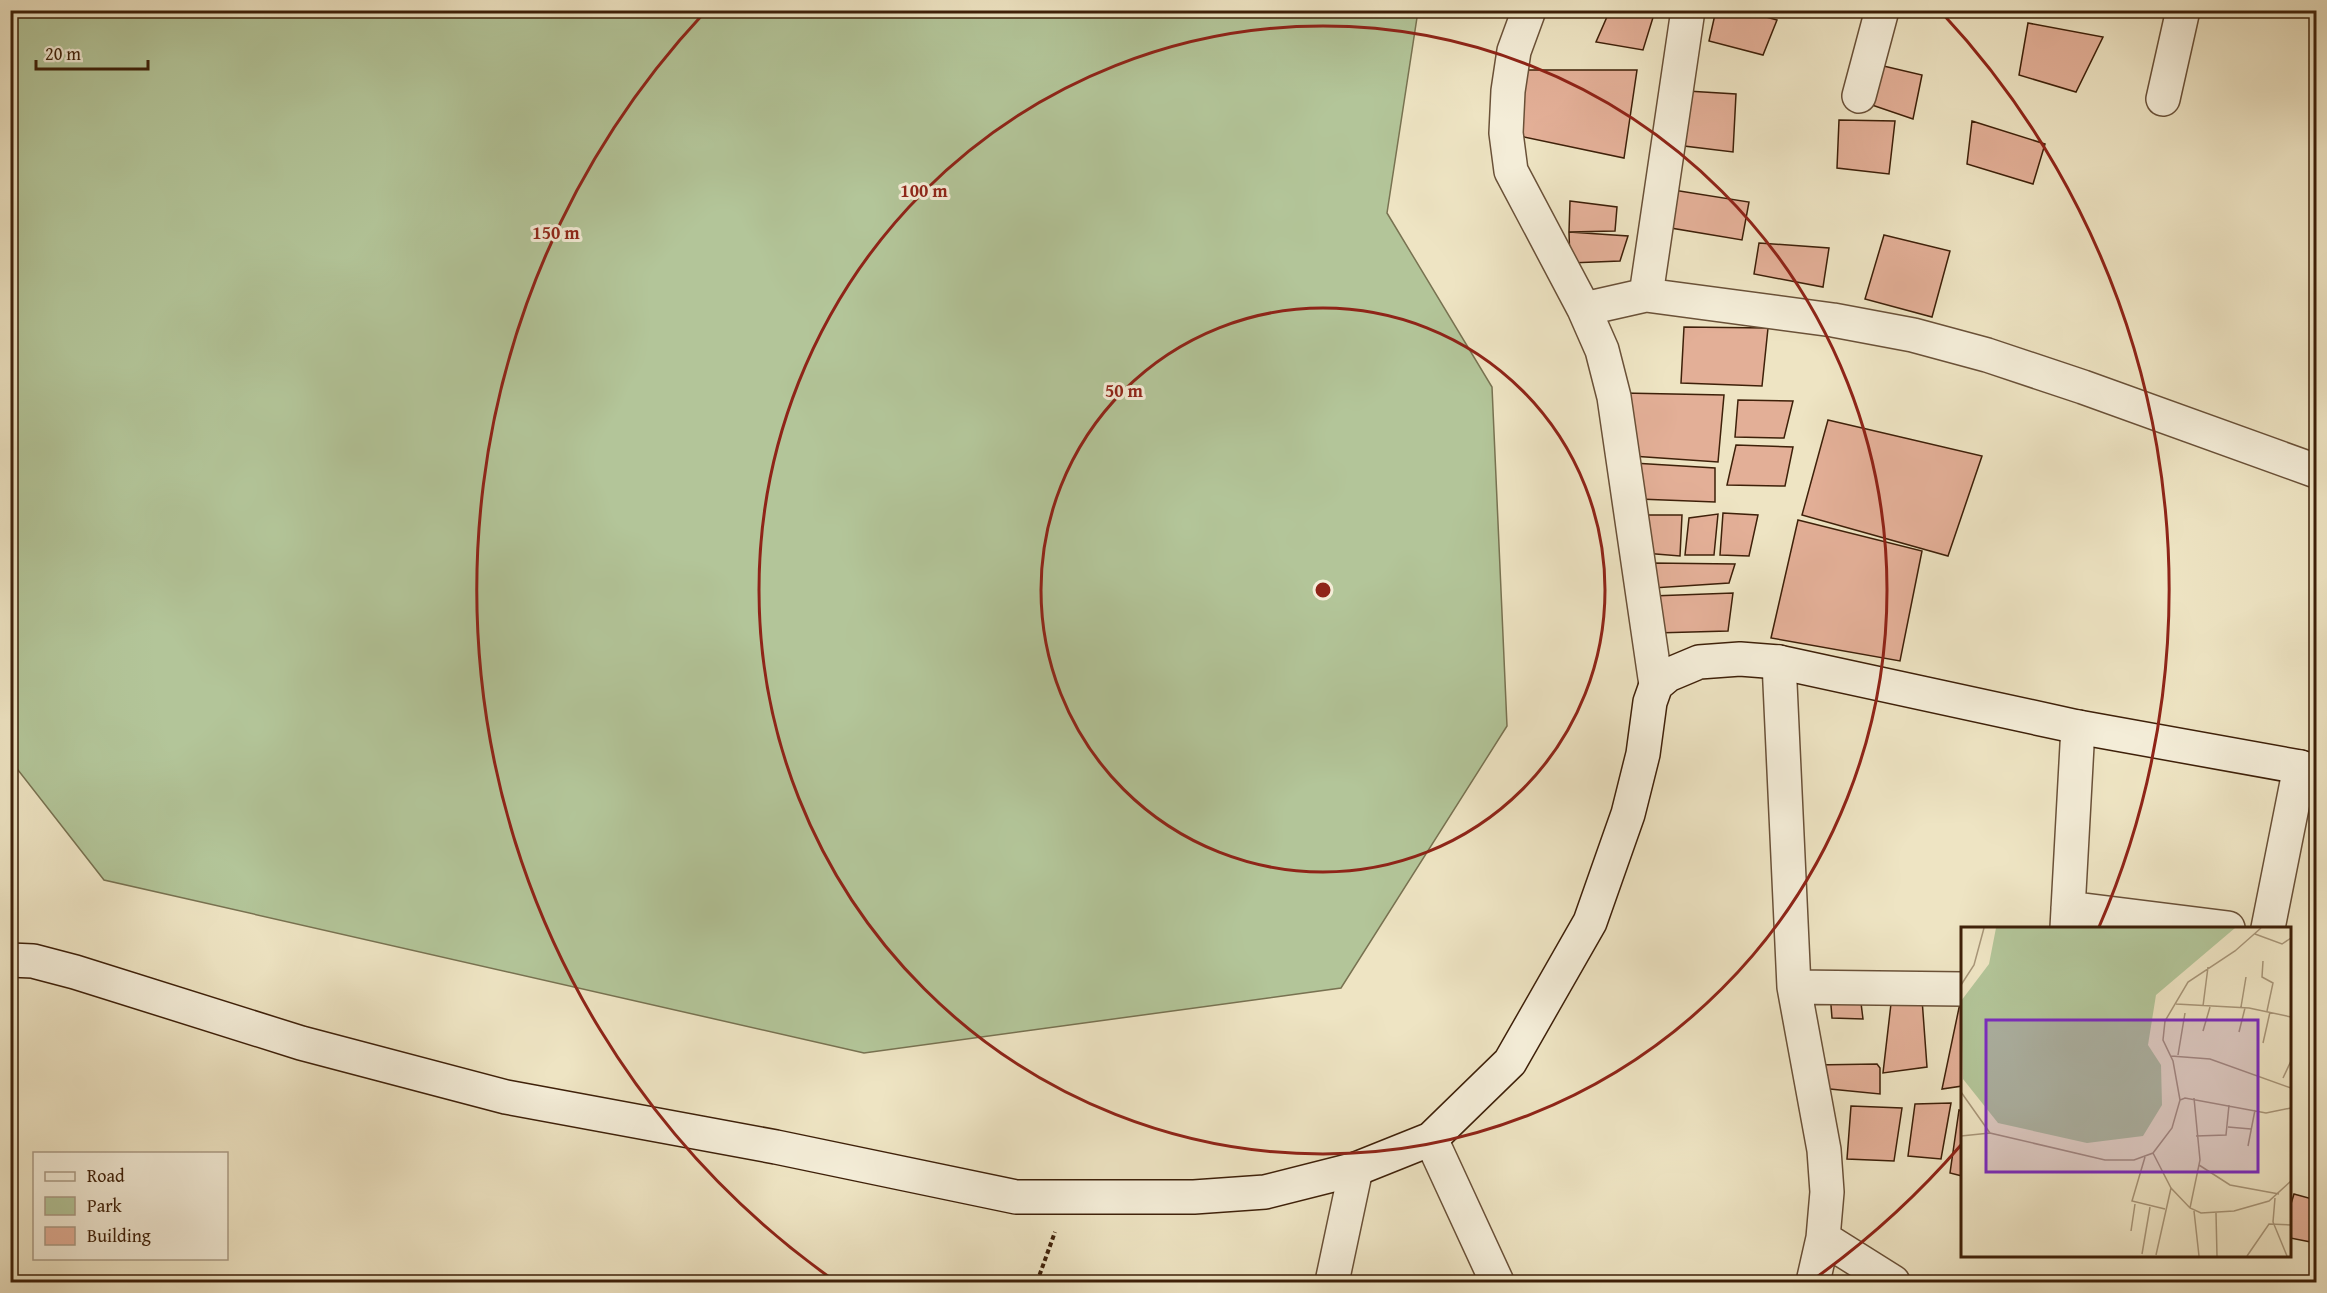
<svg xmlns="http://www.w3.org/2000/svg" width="2327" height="1293" viewBox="0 0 2327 1293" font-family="'Gentium Book Plus',serif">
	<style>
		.green { fill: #b3c599; stroke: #787251; stroke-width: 1.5 }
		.building { fill: #e3af97; stroke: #3e2009; stroke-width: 1.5 }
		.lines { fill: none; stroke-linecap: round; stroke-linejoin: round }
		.street-casing { stroke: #6a5138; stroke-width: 36 }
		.secondary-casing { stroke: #3e2009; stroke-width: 36 }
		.path { stroke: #3e2009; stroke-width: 4; stroke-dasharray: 4.5 3; stroke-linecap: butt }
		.street { stroke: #f4edd8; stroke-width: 33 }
		.secondary { stroke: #f4edd8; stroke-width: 33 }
		.ring { fill: none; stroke: #8f2418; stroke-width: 3 }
		.inset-road { fill: none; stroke: #a89679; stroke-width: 1.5 }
		.view { fill: #7b2cbf; fill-opacity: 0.15; stroke: #7b2cbf; stroke-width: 3 }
		.inset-edge { fill: none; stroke: #3e2009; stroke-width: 3 }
		.centre { fill: #8f2418; stroke: #f4edd8; stroke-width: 3 }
		.ring-label { font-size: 18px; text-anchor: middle; font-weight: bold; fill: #8f2418; stroke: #f4edd8; stroke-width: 6; stroke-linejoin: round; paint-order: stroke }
	</style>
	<rect width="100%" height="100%" fill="#eee4c3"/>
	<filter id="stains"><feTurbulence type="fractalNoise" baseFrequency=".00333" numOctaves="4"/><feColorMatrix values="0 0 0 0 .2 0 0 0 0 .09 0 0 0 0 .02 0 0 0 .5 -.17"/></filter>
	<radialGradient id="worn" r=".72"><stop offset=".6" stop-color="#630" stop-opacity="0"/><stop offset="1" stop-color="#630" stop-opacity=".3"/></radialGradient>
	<path class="green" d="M11,10L1418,11L1387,213L1492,387L1507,726L1341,988L864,1053L104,880L11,761Z"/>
	<path class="building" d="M1610,10L1655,11L1643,50L1596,42Z
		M1716,10H1741L1777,20L1763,55L1709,41Z
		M1771,10H1822L1820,17Z
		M2028,23L2103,37L2076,92L2019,75Z
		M1875,64L1922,75L1913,119L1866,103Z
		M1528,70H1637L1624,158L1515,135Z
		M1687,91L1736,94L1733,152L1676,145Z
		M1839,120L1895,121L1889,174L1837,168Z
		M1972,121L2045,144L2033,184L1967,164Z
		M1667,189L1749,202L1742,240L1665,227Z
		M1570,201L1617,207L1615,231L1569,232Z
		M1569,232L1628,236L1620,261L1570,263Z
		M1884,235L1950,251L1932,317L1865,299Z
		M1759,243L1829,248L1823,287L1754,274Z
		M1684,327L1768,328L1762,386L1681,383Z
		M1622,393L1724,395L1718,462L1632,456Z
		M1738,400L1793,401L1784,438L1735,437Z
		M1828,420L1982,456L1948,556L1802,515Z
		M1736,445L1793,447L1785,486L1727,485Z
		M1633,463L1715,468V502L1639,499Z
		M1723,513L1758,515L1749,556L1720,555Z
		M1718,514L1714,555H1685L1689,518Z
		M1648,515H1682L1680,556L1644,553Z
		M1798,520L1922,551L1900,661L1771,638Z
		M1651,563L1735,564L1729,583L1653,588Z
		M1733,593L1728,631L1655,633L1652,596Z
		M1830,993L1860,995L1863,1019L1832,1018Z
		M1892,995L1922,999L1927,1067L1883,1073Z
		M1960,1003H1962V1086L1942,1089Z
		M1877,1064L1880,1068V1094L1820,1088L1813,1065Z
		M1951,1103L1941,1159L1908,1156L1915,1104Z
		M1851,1106L1902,1108L1894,1161L1847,1159Z
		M1959,1110L1962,1111V1176L1950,1173Z
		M2294,1194L2316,1200V1243L2290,1238V1207Z"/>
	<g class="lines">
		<defs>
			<path id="street" d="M1529,10L1514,51L1508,91L1506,133L1511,171L1584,309L1602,350L1614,397L1656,685
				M1859,96L1882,10
				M2163,99L2183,10
				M1646,295L1688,10
				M1584,309L1646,295L1833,320L1913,335L1987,355L2083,387L2316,471
				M1779,662L1794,987L1824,1150L1827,1192L1823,1238L1813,1282
				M2068,908L2228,928
				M2067,928L2078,727
				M2268,928L2300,767
				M1794,987L1962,989
				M1431,1139L1497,1282
				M1823,1238L1893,1282
				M1332,1282L1356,1169"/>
			<path id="secondary" d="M10,960L33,961L75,972L301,1043L506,1097L776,1147L1016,1197H1194L1265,1192L1356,1169L1431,1139L1510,1062L1590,922L1628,814L1643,754L1650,702L1656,685L1668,675L1699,662L1740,659L1779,662L2078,727L2300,767L2316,772"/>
		</defs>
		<use href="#street" class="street-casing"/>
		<use href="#secondary" class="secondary-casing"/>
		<path class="path" d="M1037,1282L1055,1232"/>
		<use href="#street" class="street"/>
		<use href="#secondary" class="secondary"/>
	</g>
	<g class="ring">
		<circle cx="1323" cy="590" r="282"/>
		<circle cx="1323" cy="590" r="564"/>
		<path d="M1961 1145A846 846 0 0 1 1814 1279M832 1279A846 846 0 0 1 704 13M1942 13A846 846 0 0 1 2099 927"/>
	</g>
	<g transform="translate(1961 927)">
		<rect width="330" height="330" fill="#eee4c3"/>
		<path d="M35,1H274L195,68L187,118L200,138L201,178L182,209L126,216L37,196L2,152L0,74L28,37Z" fill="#b3c599"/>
		<path class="inset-road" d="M294,7L321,17L330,11M302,34L301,50L312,56L306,84M0,58L13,38L23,1M215,77L288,81L330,90M242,79L247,40M280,80L285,50M242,104L249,80M278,105L284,81M302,116L309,85M217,128L224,86M210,129L249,132L330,161M322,151L330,134M0,165L29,206L144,233H173L192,226L211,201L219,173L224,171L305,186L330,181M219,173L212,134L202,113L204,94L227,55L274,24L300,1M267,200L290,202M0,209L29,206M235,209L265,208L268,178M287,219L294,183M192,226L210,261L229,281L240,286L273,284L308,274L330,254M184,230L171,274L204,282M238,238L269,258L318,267M314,271L312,295L326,329M229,281L239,233L233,171M233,284L238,329M255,286L256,329M170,304L174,277M181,327L189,280M195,328L210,261M286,329L308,297L330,298"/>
		<path class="view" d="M25,93H297V245H25Z"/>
		<rect width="330" height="330" class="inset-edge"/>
	</g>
	<circle cx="1323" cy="590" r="9" class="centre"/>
	<g class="ring-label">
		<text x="924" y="197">100 m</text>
		<text x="556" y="239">150 m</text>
		<text x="1124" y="397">50 m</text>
	</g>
	<rect width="2327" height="1293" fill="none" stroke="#eee4c3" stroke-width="36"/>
	<rect x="12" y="12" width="2303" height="1269" fill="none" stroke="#3e2009" stroke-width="3"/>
	<rect x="18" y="18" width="2291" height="1257" fill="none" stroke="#3e2009" stroke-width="1.5"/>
	<rect x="33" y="1152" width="195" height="108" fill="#f4edd8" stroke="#ab9b85" stroke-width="1.5"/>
	<rect x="45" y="1172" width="30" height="9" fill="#f4edd8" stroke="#ab9b85" stroke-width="1.5"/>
	<text x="87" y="1182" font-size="18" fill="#3e2009">Road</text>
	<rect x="45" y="1197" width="30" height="18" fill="#b3c599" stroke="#ab9b85" stroke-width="1.5"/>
	<text x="87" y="1212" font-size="18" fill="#3e2009">Park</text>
	<rect x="45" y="1227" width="30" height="18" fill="#e3af97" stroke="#ab9b85" stroke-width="1.5"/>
	<text x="87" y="1242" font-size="18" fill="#3e2009">Building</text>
	<path d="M36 60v9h112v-9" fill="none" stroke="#3e2009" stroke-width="3"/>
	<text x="45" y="60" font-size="18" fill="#3e2009" stroke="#f4edd8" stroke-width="4.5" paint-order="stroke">20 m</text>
	<rect width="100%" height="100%" filter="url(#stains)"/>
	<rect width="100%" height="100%" fill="url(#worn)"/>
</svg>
